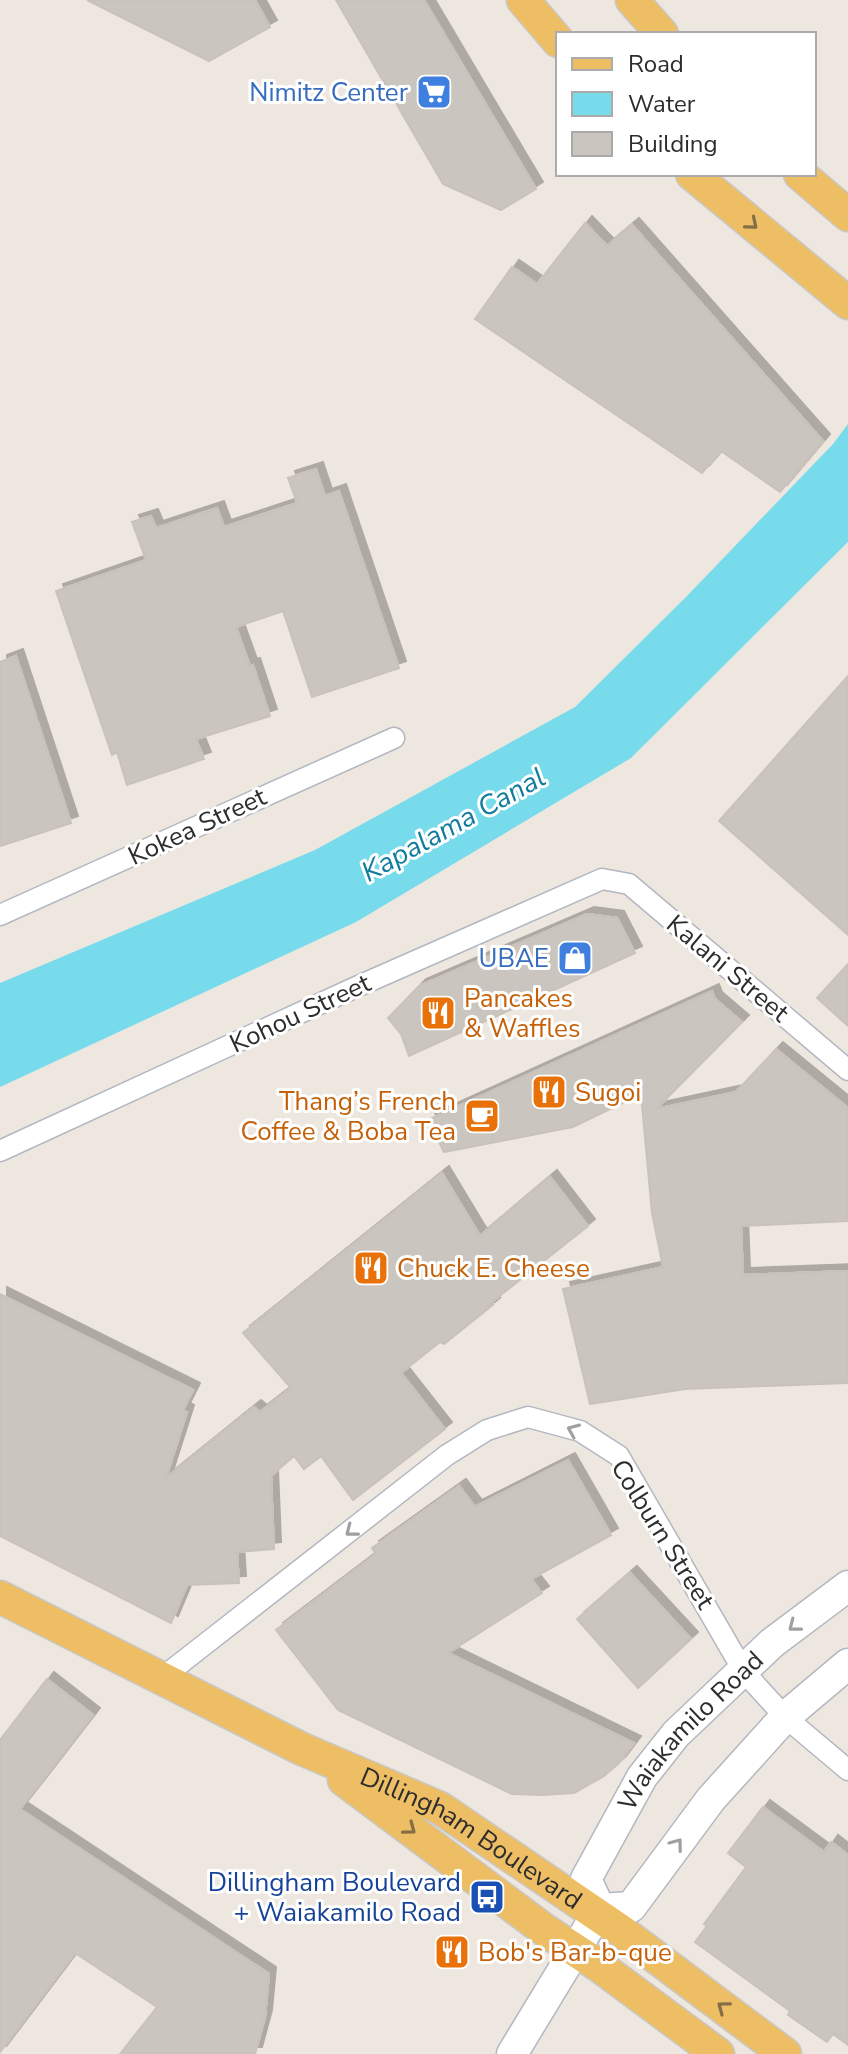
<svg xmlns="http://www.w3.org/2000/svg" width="848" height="2054" viewBox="0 0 848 2054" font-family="'Nunito Sans',sans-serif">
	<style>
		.water { fill: #77dbec }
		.building { fill: #cac5be; stroke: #cac2ba; stroke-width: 2; filter: url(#shadow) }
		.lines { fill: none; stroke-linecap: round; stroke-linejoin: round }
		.street-casing { stroke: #b3b7c0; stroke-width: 23 }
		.secondary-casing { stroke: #b3b7c0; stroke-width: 33 }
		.primary-casing { stroke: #c8c8c8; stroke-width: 35 }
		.street { stroke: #fff; stroke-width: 20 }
		.secondary { stroke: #fff; stroke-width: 30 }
		.primary { stroke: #eebe65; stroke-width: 32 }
		.oneway { stroke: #846e46 }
		.oneway2 { stroke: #a0a0a0 }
		.labels { text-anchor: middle; stroke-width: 6; stroke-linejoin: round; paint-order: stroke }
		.shop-label { font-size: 26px; fill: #366cbe; stroke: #fff; text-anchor: end }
		.street-label { font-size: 26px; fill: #2d2d2d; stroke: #fff }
		.food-label { font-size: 26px; fill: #c56008; stroke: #fff; text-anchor: start }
		.transit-label { font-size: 26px; fill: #164399; stroke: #fff; text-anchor: end }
		.water-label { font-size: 28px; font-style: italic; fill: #117d9d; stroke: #fff }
	</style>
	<defs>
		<filter id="shadow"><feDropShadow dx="7" dy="-7" stdDeviation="0" flood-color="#0004"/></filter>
	</defs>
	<rect width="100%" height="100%" fill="#eee7e0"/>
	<path class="water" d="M848,424V542L631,758L356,922L0,1087V983L315,850L575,707L687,596L833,444Z"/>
	<path class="building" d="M87,0H255L270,27L209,61Z
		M336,0H424L536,189L501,210L443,184Z
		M585,223L607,246L632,225L823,441L780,492L721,451L702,473L475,319L512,267L537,284Z
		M316,469L325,496L339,491L399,668L312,697L283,611L236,627L250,666L253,665L270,716L196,739L204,759L127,785L117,752L112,755L56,591L146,560L132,522L151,516L156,528L217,508L224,527L297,503L288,478Z
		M16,656L71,823L0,846V662Z
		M848,676V935L719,821Z
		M587,914L617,918L635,953L409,1056L401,1034L388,1018L419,986Z
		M848,964V1026L817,998Z
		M712,991L715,999L742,1022L656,1109L736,1092L776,1049L848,1108V1221L741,1226L743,1275L848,1271V1383L685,1389L590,1404L563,1289L663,1267L652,1213L641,1094L573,1127L444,1152L428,1120Z
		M442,1173L480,1236L550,1177L588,1226L487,1306L494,1304L444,1344L440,1342L401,1373L445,1429L353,1500L321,1456L304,1469L294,1456L271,1476L274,1549L237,1552L239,1583L187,1585L171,1623L0,1536V1294L193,1390L183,1410L187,1412L166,1478L254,1407L260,1412L291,1388L243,1333Z
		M568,1460L611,1535L531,1579L542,1593L448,1653L634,1743L619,1763L604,1776L574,1793L542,1795L512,1794L338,1710L276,1630L376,1554L372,1548L459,1486L475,1507Z
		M630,1573L691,1639L638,1688L577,1619Z
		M47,1679L93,1715L20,1809L269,1974L265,2017L255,2054H120L157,2007L75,1953L0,2052V1740Z
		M763,1807L824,1852L831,1842L848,1855V2045L833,2034L827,2042L788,2015L790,2011L695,1942L707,1926L704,1924L746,1867L728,1853Z"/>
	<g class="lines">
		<defs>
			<path id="street" d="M0,915L394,738
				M0,1151L354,988L602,879L629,884L848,1070
				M163,1677L447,1455L487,1430L528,1417L580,1431L619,1456L744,1672L785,1717L848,1770"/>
			<g id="secondary">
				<path id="s1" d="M600,1909L586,1879L642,1777L676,1734L772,1643L848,1586"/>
				<path d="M600,1909L631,1907L711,1799L785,1717L848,1664"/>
				<path d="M512,2054L600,1909"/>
			</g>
			<g id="primary">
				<path d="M523,0L558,41"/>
				<path d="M632,0L662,34"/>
				<path d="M692,174L848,303"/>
				<path d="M800,174L848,215"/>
				<path id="s2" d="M0,1597L302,1749L440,1808L621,1931L785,2054"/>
				<path d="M344,1780L546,1931L598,1965L718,2054"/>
			</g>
		</defs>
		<use href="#street" class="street-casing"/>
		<use href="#secondary" class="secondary-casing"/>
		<use href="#primary" class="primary-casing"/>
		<use href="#street" class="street"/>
		<use href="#secondary" class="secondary"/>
		<use href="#primary" class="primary"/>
	</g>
	<defs><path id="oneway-chevron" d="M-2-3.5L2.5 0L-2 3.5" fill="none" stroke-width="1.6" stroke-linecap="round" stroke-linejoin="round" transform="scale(2)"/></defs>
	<g class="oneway">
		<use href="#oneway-chevron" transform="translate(752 224) rotate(40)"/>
		<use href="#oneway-chevron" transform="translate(410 1829) rotate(37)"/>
		<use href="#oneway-chevron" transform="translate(723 2007) rotate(-143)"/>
	</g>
	<g class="oneway2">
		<use href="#oneway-chevron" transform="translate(573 1430) rotate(-157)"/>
		<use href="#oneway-chevron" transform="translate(351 1531) rotate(142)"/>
		<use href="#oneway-chevron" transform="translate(794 1626) rotate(142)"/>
		<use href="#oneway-chevron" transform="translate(677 1844) rotate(-53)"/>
	</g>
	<defs>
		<symbol id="supermarket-square" viewBox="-11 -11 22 22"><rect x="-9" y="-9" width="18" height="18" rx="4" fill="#3f7fe0" stroke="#fff"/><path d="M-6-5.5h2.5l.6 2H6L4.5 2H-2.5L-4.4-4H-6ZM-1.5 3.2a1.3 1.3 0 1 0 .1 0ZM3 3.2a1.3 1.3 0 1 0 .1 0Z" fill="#fff"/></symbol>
		<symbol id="shop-square" viewBox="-11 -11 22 22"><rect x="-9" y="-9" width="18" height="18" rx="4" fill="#3f7fe0" stroke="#fff"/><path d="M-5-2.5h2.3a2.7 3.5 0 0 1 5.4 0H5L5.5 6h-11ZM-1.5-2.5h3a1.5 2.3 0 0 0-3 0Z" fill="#fff"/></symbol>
		<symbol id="restaurant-square" viewBox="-11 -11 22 22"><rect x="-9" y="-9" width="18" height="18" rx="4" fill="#e8710a" stroke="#fff"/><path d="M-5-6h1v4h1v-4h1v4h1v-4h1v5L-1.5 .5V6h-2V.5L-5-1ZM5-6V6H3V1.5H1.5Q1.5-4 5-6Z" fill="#fff"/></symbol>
		<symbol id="cafe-square" viewBox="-11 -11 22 22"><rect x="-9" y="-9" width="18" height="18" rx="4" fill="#e8710a" stroke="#fff"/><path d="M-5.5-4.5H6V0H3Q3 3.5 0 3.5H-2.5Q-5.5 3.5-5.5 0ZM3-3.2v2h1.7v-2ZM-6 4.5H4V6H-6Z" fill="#fff"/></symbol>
		<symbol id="bus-square" viewBox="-11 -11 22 22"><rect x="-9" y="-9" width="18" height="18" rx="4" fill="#1a4fb4" stroke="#fff"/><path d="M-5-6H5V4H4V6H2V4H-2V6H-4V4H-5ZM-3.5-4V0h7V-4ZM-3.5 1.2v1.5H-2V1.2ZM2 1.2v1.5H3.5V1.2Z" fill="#fff"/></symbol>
	</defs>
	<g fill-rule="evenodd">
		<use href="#supermarket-square" x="414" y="72" width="40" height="40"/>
		<use href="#shop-square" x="555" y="938" width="40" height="40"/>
		<use href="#restaurant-square" x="418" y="993" width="40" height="40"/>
		<use href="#restaurant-square" x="529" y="1072" width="40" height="40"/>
		<use href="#cafe-square" x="462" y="1096" width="40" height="40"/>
		<use href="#restaurant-square" x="351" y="1248" width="40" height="40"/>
		<use href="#bus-square" x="467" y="1877" width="40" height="40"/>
		<use href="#restaurant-square" x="432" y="1932" width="40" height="40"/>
	</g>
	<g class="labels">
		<g class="shop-label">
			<text x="408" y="101">Nimitz Center</text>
			<text x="549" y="967">UBAE</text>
		</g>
		<g class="street-label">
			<text transform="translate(197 826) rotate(-25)" y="9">Kokea Street</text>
			<text transform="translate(728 968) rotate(40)" y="9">Kalani Street</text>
			<text transform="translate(300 1013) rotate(-25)" y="9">Kohou Street</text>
			<text transform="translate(663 1534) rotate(58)" y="9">Colburn Street</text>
			<text dy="9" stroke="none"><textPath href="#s1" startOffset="216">Waiakamilo Road</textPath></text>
			<text dy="9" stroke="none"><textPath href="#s2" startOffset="530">Dillingham Boulevard</textPath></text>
		</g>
		<g class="food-label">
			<text x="464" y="1007">Pancakes<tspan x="464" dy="30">&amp; Waffles</tspan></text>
			<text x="575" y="1101">Sugoi</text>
			<text x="456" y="1110" text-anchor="end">Thang’s French<tspan x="456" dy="30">Coffee &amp; Boba Tea</tspan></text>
			<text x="397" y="1277">Chuck E. Cheese</text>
			<text x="478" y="1961">Bob's Bar-b-que</text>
		</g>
		<g class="transit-label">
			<text x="461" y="1891">Dillingham Boulevard<tspan x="461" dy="30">+ Waiakamilo Road</tspan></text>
		</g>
		<g class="water-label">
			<text transform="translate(453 824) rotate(-29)" y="10">Kapalama Canal</text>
		</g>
	</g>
	<rect x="556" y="32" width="260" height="144" fill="#ffffff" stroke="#ababab" stroke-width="2"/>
	<rect x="572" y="58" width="40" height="12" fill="#eebe65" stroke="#ababab" stroke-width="2"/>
	<text x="628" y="72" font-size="24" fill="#2d2d2d">Road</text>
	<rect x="572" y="92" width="40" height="24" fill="#77dbec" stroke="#ababab" stroke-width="2"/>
	<text x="628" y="112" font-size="24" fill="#2d2d2d">Water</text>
	<rect x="572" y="132" width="40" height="24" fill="#cac5be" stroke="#ababab" stroke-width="2"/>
	<text x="628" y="152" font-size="24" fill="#2d2d2d">Building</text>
</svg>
